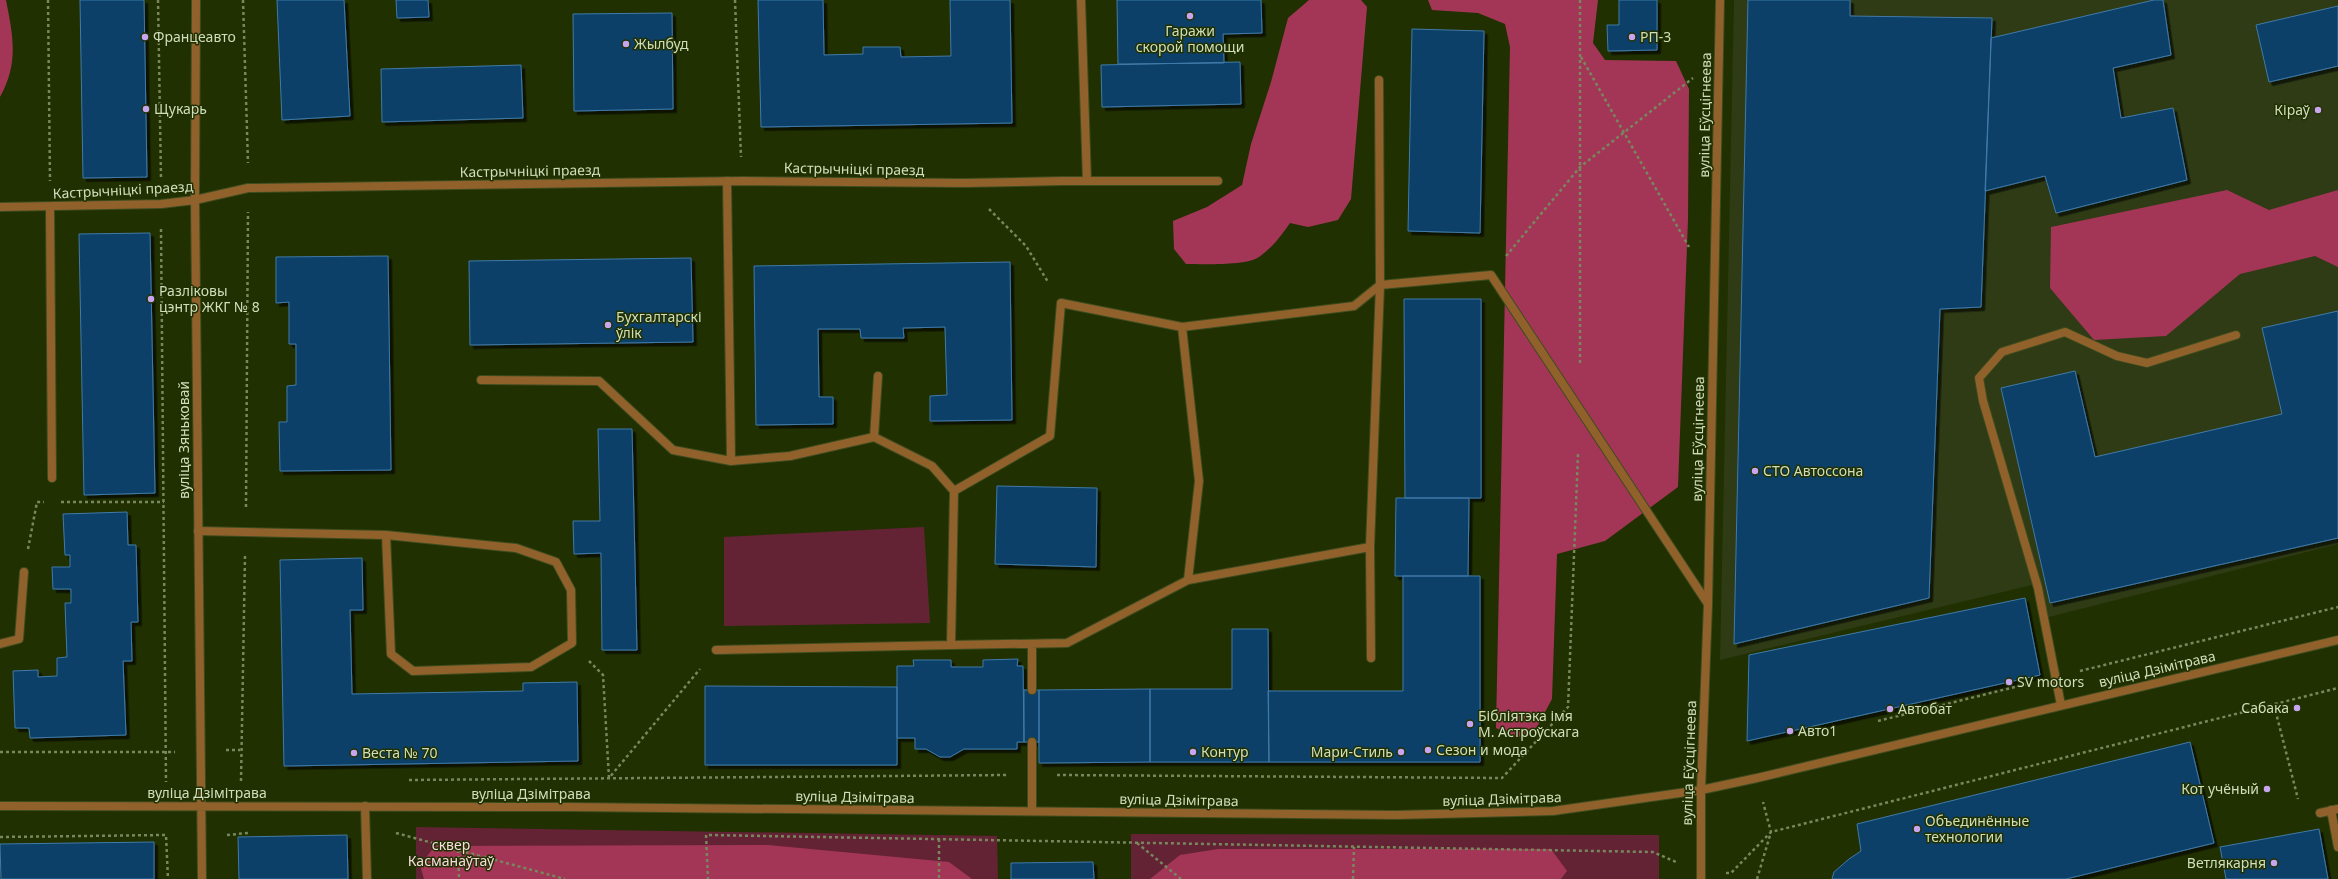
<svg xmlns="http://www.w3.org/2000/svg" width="2338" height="879" viewBox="0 0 2338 879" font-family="'Noto Sans',sans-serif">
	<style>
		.built { fill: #2e3b14 }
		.green { fill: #632335 }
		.forest { fill: #a33657 }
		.building { fill: #074068; stroke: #427aa9; filter: url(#shadow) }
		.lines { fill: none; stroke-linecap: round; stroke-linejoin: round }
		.service-casing { stroke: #3d4c1e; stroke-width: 10 }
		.minor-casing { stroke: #3d4c1e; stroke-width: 10 }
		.path { stroke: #78875d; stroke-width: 2.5; stroke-dasharray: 3 3; stroke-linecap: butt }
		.service { stroke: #91612c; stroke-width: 8 }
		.minor { stroke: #91612c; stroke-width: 8 }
		.poi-dot { fill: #c8a6ef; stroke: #213000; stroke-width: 1.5 }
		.labels { text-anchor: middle; stroke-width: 3; stroke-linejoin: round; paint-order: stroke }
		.poi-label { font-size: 14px; fill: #d0debc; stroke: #213000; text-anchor: start }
		.street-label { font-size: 14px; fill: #d0debc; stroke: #213000 }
		.park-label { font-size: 14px; fill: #f9dae0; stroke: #213000 }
	</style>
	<defs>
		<filter id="shadow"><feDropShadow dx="3.5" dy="3.5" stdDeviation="0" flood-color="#0009"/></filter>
	</defs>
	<rect width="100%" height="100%" fill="#213000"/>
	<path class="built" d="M1734,0H2338V544L2045,618L2032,585L1720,660Z"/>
	<path class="green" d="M924,527L930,623L724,626V537Z
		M416,827L997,836L998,879H416Z
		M1131,834L1659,835V879H1131Z"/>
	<path class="forest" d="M0,0H6C13,36 19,63 0,97Z
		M1309,0H1361L1367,7L1351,199L1338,220L1308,227L1290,223C1281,236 1272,248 1259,257C1247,266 1201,264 1186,264L1174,249L1173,221L1207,207L1242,185L1251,144L1271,82L1288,18Z
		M1428,0H1598L1593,43L1605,60L1676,61L1689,89L1688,219L1678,487L1605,541L1557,554L1552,699L1537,727L1517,738L1496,728L1510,47L1505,24L1478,13L1432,10Z
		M2227,190L2269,210L2338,190V267L2315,256L2240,274L2166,336L2094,340L2050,288L2051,227Z
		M768,845L949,862L972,879H424L420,865L435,846Z
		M1218,849H1551L1567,871L1561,879H1150L1180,855Z"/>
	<path class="building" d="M80,0H144L147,177L83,178Z
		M277,0H344L350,116L282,120Z
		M396,0H428L429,17L397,18Z
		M758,0H823L824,55L863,54V47H900L901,57L951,56L950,0H1010L1012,123L761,127Z
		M1117,0H1261L1262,33L1223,34L1224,63L1118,64Z
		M1619,0H1657V50L1608,51L1607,25H1619Z
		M1748,0H1850V16L1992,18L1981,307L1940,309L1929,598L1734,644Z
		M2154,0H2163L2171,55L2113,68L2121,118L2173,108L2187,180L2056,213L2045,176L1985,191L1991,38Z
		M2338,6V66L2269,82L2256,25Z
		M672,13L673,109L574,111L573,14Z
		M1412,29L1484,31L1480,233L1408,231Z
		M1240,62L1241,104L1102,107L1101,65Z
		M521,65L523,118L382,122L381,69Z
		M150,233L155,493L84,495L79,234Z
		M388,256L391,470L280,471L279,422H287V386L296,385V344H289V302L276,303V257Z
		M691,258L693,342L470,345L469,261Z
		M1010,262L1012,420L930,421V396L947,395L945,327L903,328L904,338H861L860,329H818L819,397H833V424L756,425L754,266Z
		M1404,299H1481V498H1405Z
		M2338,311V538L2050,603L2001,388L2075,371L2095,457L2282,414L2262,328Z
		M598,429H632L637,650H602L601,553L574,554L573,521H600Z
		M997,486L1097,488L1096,567L995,564Z
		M1396,498H1469L1468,576H1395Z
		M127,512L128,545H136L138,622H131L132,661H123L126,735L30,738L29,728H15L13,671L38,670V677L57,676V658L67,657L65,603H71V589H53L52,567H70V555H65L63,514Z
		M362,558L363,610H350L352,694L523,691V683L577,682L578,761L284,766L280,560Z
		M1403,576H1480V762H1269L1268,691H1403Z
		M2025,598L2040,675L1747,741L1749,655Z
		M1232,629H1268L1269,762H1150V689H1232Z
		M1018,659L1017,666H1023L1024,742H1017V749H964L950,757H940L926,749H915V738H897V666H914L913,660H951V667H983V660Z
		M705,686L897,687V765H705Z
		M1150,689V762L1039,763V690Z
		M1024,690H1039V742H1024Z
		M2190,742L2214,843L2066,879H1832L1834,872L1849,859L1861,851L1857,824Z
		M2319,829L2328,879H2226L2220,847Z
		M347,835L348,879H239L238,837Z
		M154,842V879H1L0,844Z
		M1093,862L1094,879H1011V863Z"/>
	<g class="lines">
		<defs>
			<path id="service" d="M1081,0L1087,181
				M727,181L731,461
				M1062,181H1218
				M50,207L52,478
				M1182,327L1199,481L1188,580
				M481,380L599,381L673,450L731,461L790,456L874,437L878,376
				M874,437L932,466L954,491L951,645L1067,643L1188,580L1370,547
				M954,491L1050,436L1061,303L1182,327L1354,306L1380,285L1491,275L1708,604
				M198,531L386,535L391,654L413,671L531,667L572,643L571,590L556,562L516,548L386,535
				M0,644L19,639L24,572
				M1032,644V690
				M716,650L951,645
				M1371,658L1370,547L1380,285L1379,80
				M2061,705L2038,588L1983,401L1979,378L2002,352L2065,332L2117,356L2147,363L2236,335
				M365,806L367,879
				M2331,810L2338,847
				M1032,811V742
				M2320,813L2338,809"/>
			<path id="minor" d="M196,0L195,200L202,879
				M0,207L161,204L195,200L248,188L743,181L964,183L1062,181
				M0,806L569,807L1396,815L1553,811L1701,790L1757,778L2338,640
				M1701,879V790L1708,604L1720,0"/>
		</defs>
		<use href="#service" class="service-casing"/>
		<use href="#minor" class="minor-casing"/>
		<path class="path" d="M48,0L50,181
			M158,0L161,178
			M243,0L248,163
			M735,0L741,157
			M1581,57L1689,247
			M989,209L1026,246L1048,282
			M161,229L166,782
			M1506,256L1580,167L1693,78
			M1580,363V0
			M61,502H164
			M246,507L248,212
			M28,549L37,502H44
			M589,661L603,675L609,778L700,669
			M2080,671L2338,607
			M2274,705L2298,799
			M1878,721L2031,683
			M226,750H240
			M0,752H175
			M1057,775L1502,778L1568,707L1578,454
			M409,780L1008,775
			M241,781L245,556
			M396,833L565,879
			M227,835L248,833
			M706,835L708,879
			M709,835L1653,852L1676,862
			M0,837L166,835L168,879
			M939,839V879
			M1137,843L1181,879
			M458,850L459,879
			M1726,873H1731L1771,832L2338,688
			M1353,879L1354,847
			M1757,879L1771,832L1763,802"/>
		<use href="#service" class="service"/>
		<use href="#minor" class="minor"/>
	</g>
	<g class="poi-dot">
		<circle cx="1190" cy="16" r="4"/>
		<circle cx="145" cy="37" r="4"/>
		<circle cx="1632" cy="37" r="4"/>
		<circle cx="626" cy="44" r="4"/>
		<circle cx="146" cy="109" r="4"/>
		<circle cx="2318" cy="110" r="4"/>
		<circle cx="151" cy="299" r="4"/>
		<circle cx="608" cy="325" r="4"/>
		<circle cx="1755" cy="471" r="4"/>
		<circle cx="2009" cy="682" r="4"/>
		<circle cx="2297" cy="708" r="4"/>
		<circle cx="1890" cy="709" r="4"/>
		<circle cx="1470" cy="724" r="4"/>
		<circle cx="1790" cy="731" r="4"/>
		<circle cx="1428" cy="750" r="4"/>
		<circle cx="1193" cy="752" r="4"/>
		<circle cx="1401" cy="752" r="4"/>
		<circle cx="354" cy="753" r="4"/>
		<circle cx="2267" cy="789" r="4"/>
		<circle cx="1917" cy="829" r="4"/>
		<circle cx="2274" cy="863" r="4"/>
	</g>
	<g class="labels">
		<g class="poi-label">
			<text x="1190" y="36" text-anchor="middle">Гаражи<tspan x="1190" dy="16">скорой помощи</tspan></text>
			<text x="153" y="42">Францеавто</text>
			<text x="1640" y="42">РП-3</text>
			<text x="634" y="49">Жылбуд</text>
			<text x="154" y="114">Щукарь</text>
			<text x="2310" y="115" text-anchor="end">Кіраў</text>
			<text x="159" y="296">Разліковы<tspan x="159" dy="16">цэнтр ЖКГ № 8</tspan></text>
			<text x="616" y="322">Бухгалтарскі<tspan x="616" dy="16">ўлік</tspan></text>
			<text x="1763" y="476">СТО Автоссона</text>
			<text x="2017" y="687">SV motors</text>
			<text x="2289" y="713" text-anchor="end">Сабака</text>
			<text x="1898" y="714">Автобат</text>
			<text x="1478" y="721">Бібліятэка імя<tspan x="1478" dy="16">М. Астроўскага</tspan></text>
			<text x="1798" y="736">Авто1</text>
			<text x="1436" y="755">Сезон и мода</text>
			<text x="1201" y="757">Контур</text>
			<text x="1393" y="757" text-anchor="end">Мари-Стиль</text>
			<text x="362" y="758">Веста № 70</text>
			<text x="2259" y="794" text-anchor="end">Кот учёный</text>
			<text x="1925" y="826">Объединённые<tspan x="1925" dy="16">технологии</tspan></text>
			<text x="2266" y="868" text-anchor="end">Ветлякарня</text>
		</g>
		<g class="street-label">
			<text transform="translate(1705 115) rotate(-89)" y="5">вуліца Еўсцігнеева</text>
			<text transform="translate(854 169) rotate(1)" y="5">Кастрычніцкі праезд</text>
			<text transform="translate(530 171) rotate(-1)" y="5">Кастрычніцкі праезд</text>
			<text transform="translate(123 190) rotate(-3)" y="5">Кастрычніцкі праезд</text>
			<text transform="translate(1698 439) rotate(-89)" y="5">вуліца Еўсцігнеева</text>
			<text transform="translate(184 440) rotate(-90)" y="5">вуліца Зяньковай</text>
			<text transform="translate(2157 669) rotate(-13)" y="5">вуліца Дзімітрава</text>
			<text transform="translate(1689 763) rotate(-88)" y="5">вуліца Еўсцігнеева</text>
			<text x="207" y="798">вуліца Дзімітрава</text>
			<text x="531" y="799">вуліца Дзімітрава</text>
			<text transform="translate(855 797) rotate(1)" y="5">вуліца Дзімітрава</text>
			<text transform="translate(1502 799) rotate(-2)" y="5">вуліца Дзімітрава</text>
			<text transform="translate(1179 800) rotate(1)" y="5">вуліца Дзімітрава</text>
		</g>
		<g class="park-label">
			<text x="451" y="850">сквер<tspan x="451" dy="16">Касманаўтаў</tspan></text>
		</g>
	</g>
</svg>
